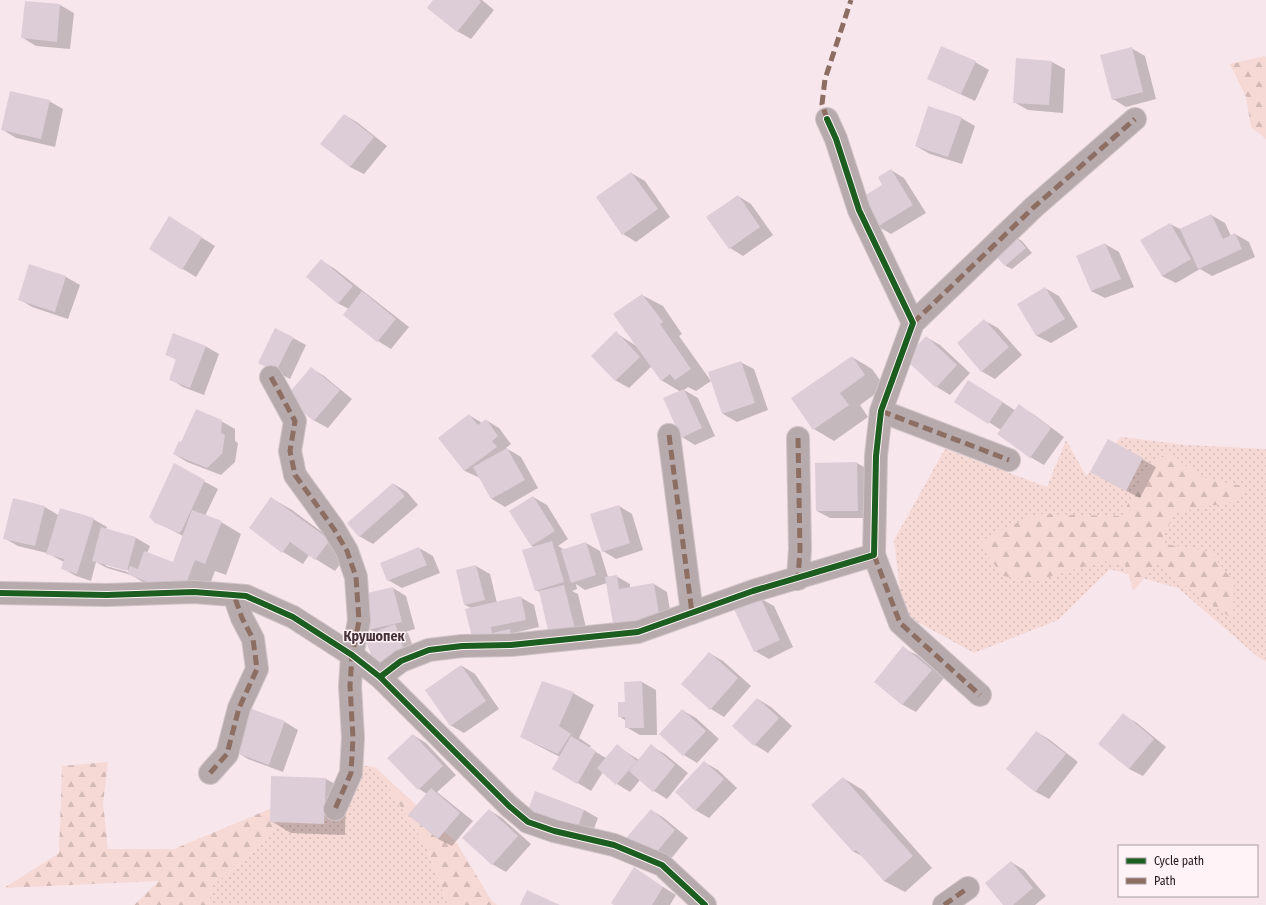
<svg xmlns="http://www.w3.org/2000/svg" width="1266" height="905" viewBox="0 0 1266 905" font-family="'Fira Sans Condensed',sans-serif">
	<style>
		.grass { fill: url(#grass-dots) }
		.forest { fill: url(#forest-firs) }
		.shadow { fill: #0003; fill-rule: evenodd }
		.building { fill: #ddcdd7 }
		.lines { fill: none; stroke-linecap: round; stroke-linejoin: round }
		.minor-casing { stroke: #cfc3c8; stroke-width: 24 }
		.minor { stroke: #b6aaac; stroke-width: 22 }
		.quiet { stroke: #8d6e63; stroke-width: 5; stroke-dasharray: 10 5; stroke-linecap: butt }
		.cycleway-casing { stroke: #fff3f7; stroke-width: 8 }
		.cycleway { stroke: #1b5e20; stroke-width: 6 }
		.labels { text-anchor: middle; stroke-width: 3; stroke-linejoin: round; paint-order: stroke }
		.quarter-label { font-size: 14px; font-weight: bold; fill: #473139; stroke: #fff3f7 }
	</style>
	<defs>
		<pattern id="grass-dots" width="8" height="8" patternUnits="userSpaceOnUse"><rect width="8" height="8" fill="#f6d9d5"/><path d="M2 2h.1M6 6h.1" fill="none" stroke="#d3bab6" stroke-width="1.8" stroke-linecap="round"/></pattern>
		<pattern id="forest-firs" width="22" height="20" patternUnits="userSpaceOnUse"><rect width="22" height="20" fill="#f6d9d5"/><path d="M5 1l3.5 6h-7zM16 11l3.5 6h-7z" fill="#d3bab6"/></pattern>
	</defs>
	<rect width="100%" height="100%" fill="#f7e6ec"/>
	<path class="grass" d="M1121,437L1186,445L1266,449V661L1258,657L1178,588L1110,569L1058,620L974,653L903,614L894,540L945,449L1047,487L1066,440L1086,476Z
		M359,765L375,767L425,844L448,905H209L211,887L257,849L301,796L335,821Z"/>
	<path class="forest" d="M1265,56L1266,57V139L1251,127L1246,97L1230,64Z
		M1166,452L1202,477L1245,487L1237,501L1176,512L1160,543L1210,552L1234,582L1233,619L1184,585L1157,564L1133,591L1126,565L1102,561L1036,581L1003,576L979,544L994,533L1037,514L1122,516L1140,479Z
		M108,762L103,803L108,849H174L301,796L257,849L211,887L209,905H134L159,881L4,888L59,853L62,766Z
		M375,767L456,842L492,901L497,905H448L425,844Z"/>
	<path class="shadow" d="M434,0H482L494,10L471,39L457,31Z
		M26,2L60,5L74,13L70,49L36,46L23,38Z
		M1131,48L1145,56L1156,99L1126,107L1113,99Z
		M975,62L989,70L975,101L928,79Z
		M1052,62L1065,69L1063,113L1028,110L1014,102Z
		M49,101L63,109L55,147L16,138L3,130Z
		M345,115L358,123L387,146L364,174L350,167L322,144Z
		M961,118L975,126L962,164L930,154L916,146Z
		M891,170L904,178L926,213L891,234L877,226L884,185Z
		M631,173L645,181L670,217L636,242L623,234Z
		M738,196L751,204L773,235L743,256L730,248Z
		M1211,215L1225,223L1231,236L1235,234L1249,242L1255,257L1212,276L1200,269L1176,283L1162,276L1170,224L1180,229Z
		M183,226L215,246L196,277L150,249Z
		M1015,237L1022,241L1032,253L1012,269L1006,266L996,254Z
		M1105,244L1119,252L1134,287L1105,298L1091,291Z
		M322,261L335,269L409,327L391,349L378,341L345,314L349,309L339,304L308,277Z
		M30,265L66,277L80,285L68,319L32,307L19,299Z
		M1045,288L1059,296L1078,327L1051,343L1037,336L1019,304Z
		M642,295L663,306L682,334L679,336L711,381L696,391L688,387L684,390L698,398L715,436L695,445L682,437L681,392L661,380L652,366L629,388L615,380L616,333L638,347Z
		M985,321L998,328L1022,355L995,379L981,371Z
		M926,337L940,345L970,373L950,395L937,387L906,359Z
		M293,338L306,345L290,379L273,370Z
		M205,346L219,354L204,395L183,387L170,379L177,360L166,354Z
		M852,357L872,369L885,387L860,405L868,417L834,441L814,429L792,399Z
		M740,362L754,369L768,410L737,422L723,414L709,372Z
		M311,368L324,376L352,399L328,428L315,421L287,397Z
		M982,389L1016,411L1019,406L1033,414L1064,437L1044,465L1030,457L1001,430L956,401Z
		M469,415L482,423L486,420L499,428L511,444L506,448L521,457L538,488L505,507L492,499L480,478L465,471L440,438Z
		M221,421L235,429V441L238,443L235,462L221,475L187,462L174,454L181,443Z
		M1108,440L1156,467L1140,498L1105,480Z
		M857,463L871,471V518H830L817,511L816,464Z
		M174,465L218,489L205,516L221,522L241,534L226,575L215,571L204,600L148,585L131,575L107,568L96,562L91,581L76,576L62,568L64,562L47,553L18,546L4,538L45,507L58,515L93,519L107,527L106,530L136,538L150,546L147,553L173,563L183,536L156,522ZM106,564L132,571L131,573L106,566Z
		M394,484L407,492L418,505L373,544L359,536Z
		M533,497L547,505L568,539L558,546L565,550L586,543L600,551L608,577L616,576L630,584V588L654,584L667,592L673,629L607,583L585,590L576,584L577,589L572,591L578,594L589,640L565,646L541,593L536,590L535,548L532,546L510,511Z
		M271,498L292,510L349,552L335,571L309,555L303,564L283,552L250,528Z
		M619,506L632,514L643,550L616,559L603,551Z
		M419,548L433,556L440,573L402,588L388,580Z
		M476,566L490,574L497,603L520,597L534,605L539,627L514,633L523,638L488,652L471,608L465,605Z
		M393,588L406,596L415,629L405,632L408,633L420,666L392,677L375,633L369,629Z
		M760,598L774,606L793,647L769,659L755,651Z
		M903,648L917,655L944,678L916,712L903,705L875,682Z
		M709,653L723,661L751,686L724,717L711,709L682,684Z
		M462,666L475,674L499,709L464,733L450,725Z
		M642,682L656,690L657,735H640L626,727V721L619,716L626,703L625,683Z
		M573,693L594,705L579,738L591,746L589,748L606,758L617,746L639,760L651,746L665,754L688,773L667,799L654,791L640,780L630,792L617,784L603,772L591,791L553,768L560,757L521,737Z
		M758,699L771,707L792,726L768,753L755,745Z
		M250,710L285,722L298,730L283,772L248,759L235,751Z
		M682,710L696,718L719,739L697,763L684,755Z
		M1123,715L1137,723L1166,747L1143,776L1129,769Z
		M1037,732L1050,740L1078,762L1049,799L1036,792L1008,769Z
		M413,735L426,743L456,775L437,792L473,821L452,846L438,839L410,815L427,794L419,789Z
		M704,762L718,770L737,788L709,818L695,810Z
		M843,778L863,790L932,868L905,892L884,881L864,857L854,852L812,805Z
		M326,779L346,790L345,835L291,833L271,821Z
		M536,792L584,810L598,818L589,842Z
		M489,810L502,818L531,844L506,872L492,864Z
		M651,810L664,818L688,838L665,866L651,858Z
		M1011,862L1024,870L1046,896L1035,905H1004Z
		M647,877L676,895L670,905H616Z"/>
	<path class="building" d="M433,0H479L481,2L457,32L427,8Z
		M25,1L60,4L57,42L21,38Z
		M941,46L976,61L961,94L927,79Z
		M1132,47L1143,92L1112,100L1100,55Z
		M1016,58L1052,61L1049,105L1013,103Z
		M10,91L50,100L41,139L1,130Z
		M928,106L962,117L948,157L915,146Z
		M344,114L374,137L350,167L320,144Z
		M891,169L913,205L877,227L859,199L882,185L878,177Z
		M631,172L658,209L622,235L596,197Z
		M738,195L760,227L729,249L706,217Z
		M1211,214L1223,239L1235,233L1242,249L1198,269L1180,229Z
		M169,216L202,237L182,270L149,249Z
		M1170,223L1191,259L1162,276L1140,240Z
		M1015,236L1026,248L1005,266L994,254Z
		M1105,243L1121,279L1091,291L1076,256Z
		M321,259L353,286L338,304L306,277Z
		M29,264L66,276L55,312L18,300Z
		M1045,287L1065,319L1036,336L1017,304Z
		M362,291L396,319L377,342L343,315Z
		M642,294L663,322L660,324L691,369L675,380L670,374L661,381L613,314Z
		M984,319L1009,347L981,372L957,343Z
		M275,328L293,337L276,372L258,363Z
		M616,331L640,357L615,381L591,356Z
		M173,333L206,346L190,388L169,380L176,359L165,355Z
		M926,336L957,365L936,388L905,359Z
		M852,356L865,375L840,393L849,405L813,430L791,398Z
		M741,361L755,403L722,414L708,372Z
		M311,367L340,390L314,421L285,398Z
		M968,380L1003,402L988,424L954,402Z
		M684,389L702,428L681,438L663,398Z
		M1019,404L1051,428L1030,458L997,434Z
		M196,409L222,420L221,433L225,435L222,454L207,468L173,454L179,441L181,442Z
		M469,414L478,425L486,419L498,436L492,441L497,447L464,471L438,438Z
		M1108,439L1143,458L1126,491L1090,472Z
		M507,448L525,480L491,499L473,467Z
		M857,462L858,511H816L815,463Z
		M174,463L205,480L182,530L179,533L155,523L149,517Z
		M393,483L405,496L359,537L347,523Z
		M533,496L555,531L531,546L509,511Z
		M271,497L330,540L315,560L290,542L282,553L249,528Z
		M13,498L45,506L35,546L3,539Z
		M619,505L630,543L602,552L590,514Z
		M60,508L94,518L77,574L61,569L64,559L46,554Z
		M192,510L222,521L205,564L195,560L184,589L163,588L127,574L130,566L138,569L144,551L173,562Z
		M101,527L136,537L127,571L92,561Z
		M552,541L564,582L535,591L522,550Z
		M586,542L596,575L571,583L561,550Z
		M419,547L427,565L387,581L380,563Z
		M476,565L485,600L464,605L456,570Z
		M617,575L619,589L654,583L660,621L614,629L605,577Z
		M564,585L576,633L550,639L539,591Z
		M393,587L402,622L368,630L359,595Z
		M521,596L526,620L491,627L492,633L510,629L511,637L474,645L465,609Z
		M760,597L780,640L754,652L734,609Z
		M395,624L407,659L377,670L364,636Z
		M903,646L932,670L902,705L874,682Z
		M709,652L738,678L710,710L681,684Z
		M461,665L486,701L450,726L425,690Z
		M542,681L574,692L559,726L571,734L558,754L520,737Z
		M642,681L644,728H625V717H618V702H625L624,682Z
		M757,698L779,718L754,746L732,726Z
		M249,708L285,721L269,765L234,752Z
		M682,709L706,731L683,756L659,734Z
		M1123,713L1154,739L1129,769L1098,744Z
		M1036,731L1066,754L1035,792L1006,769Z
		M413,734L443,766L418,790L387,758Z
		M571,736L596,751L577,784L552,769Z
		M617,744L637,761L616,785L597,768Z
		M651,744L675,765L653,792L629,771Z
		M704,761L724,779L695,811L675,792Z
		M271,776L326,778L324,824L270,822Z
		M843,777L913,856L884,881L856,850L853,852L811,805Z
		M431,788L460,813L438,839L408,815Z
		M535,791L584,810L575,835L526,816Z
		M489,809L518,836L492,865L462,838Z
		M651,809L675,830L651,859L626,838Z
		M1011,861L1033,888L1013,905H1003L985,883Z
		M634,867L663,887L652,905H614L611,903Z
		M527,890L560,905H520Z"/>
	<g class="lines">
		<defs>
			<path id="minor" d="M913,323L1034,207L1135,119
				M271,377L295,421L290,451L295,475L334,529L347,551L356,577L359,621L352,655L350,686L353,738L351,773L335,809
				M881,411L1009,460
				M669,435L692,613
				M798,438L800,549L798,579
				M874,555L900,623L980,695
				M0,593L107,595L194,592L246,596L293,617L352,655L380,677L509,806L528,822L554,831L614,845L662,865L705,905
				M380,677L401,661L429,650L462,646L511,645L638,632L753,591L874,555L876,456L881,411L913,323L859,210L836,139L827,119
				M210,773L227,754L239,708L257,669L253,639L242,618L234,595
				M944,905L968,888"/>
		</defs>
		<use href="#minor" class="minor-casing"/>
		<use href="#minor" class="minor"/>
		<path class="quiet" d="M827,119L822,104L825,79L851,0
			M913,323L1034,207L1135,119
			M271,377L295,421L290,451L295,475L334,529L347,551L356,577L359,621L352,655L350,686L353,738L351,773L335,809
			M881,411L1009,460
			M669,435L692,613
			M798,438L800,549L798,579
			M874,555L900,623L980,695
			M210,773L227,754L239,708L257,669L253,639L242,618L234,595
			M944,905L968,888"/>
		<defs>
			<path id="cycleway" d="M0,593L107,595L194,592L246,596L293,617L352,655L380,677L509,806L528,822L554,831L614,845L662,865L705,905
				M380,677L401,661L429,650L462,646L511,645L638,632L753,591L874,555L876,456L881,411L913,323L859,210L836,139L827,119"/>
		</defs>
		<use href="#cycleway" class="cycleway-casing"/>
		<use href="#cycleway" class="cycleway"/>
	</g>
	<g class="labels">
		<g class="quarter-label">
			<text x="374" y="641">Крушопек</text>
		</g>
	</g>
	<rect x="1118" y="845" width="140" height="52" fill="#fff3f7" stroke="#a79ca0"/>
	<rect x="1126" y="858" width="20" height="6" fill="#1b5e20" stroke="#a79ca0"/>
	<text x="1154" y="865" font-size="12" fill="#23191d">Cycle path</text>
	<rect x="1126" y="878" width="20" height="6" fill="#8d6e63" stroke="#a79ca0"/>
	<text x="1154" y="885" font-size="12" fill="#23191d">Path</text>
</svg>
